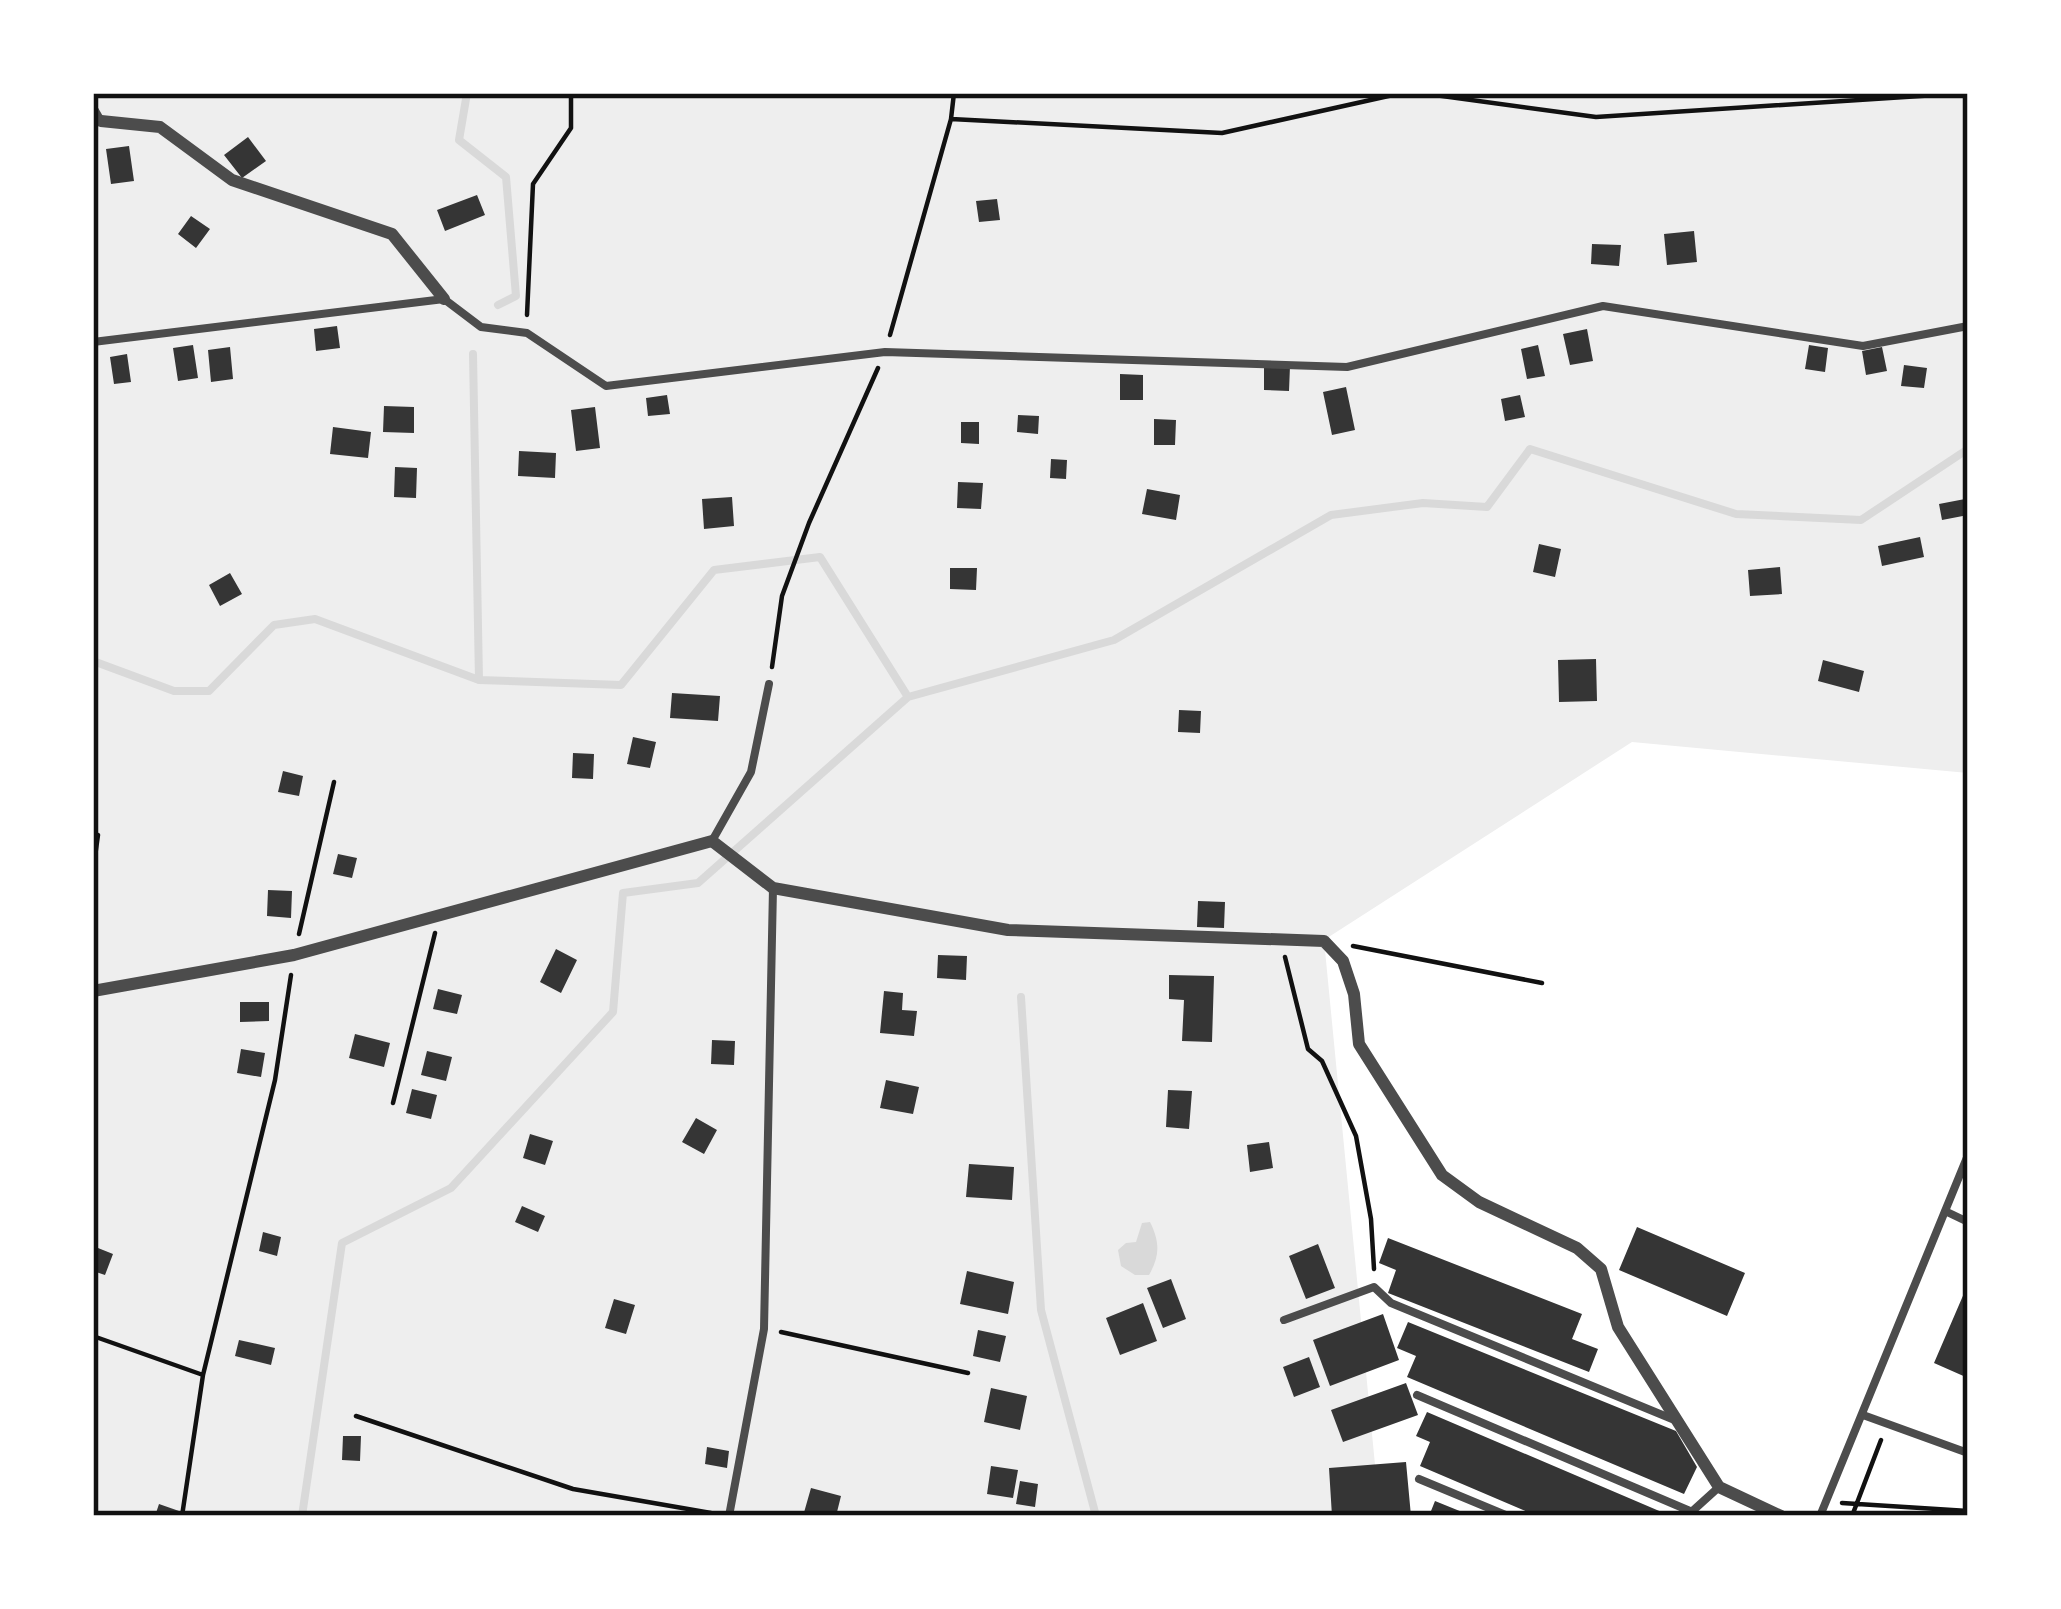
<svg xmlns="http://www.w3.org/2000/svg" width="2061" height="1609" viewBox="0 0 2061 1609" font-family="Lato,sans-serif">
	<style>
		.green { fill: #eee }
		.water { fill: #d9d9d9 }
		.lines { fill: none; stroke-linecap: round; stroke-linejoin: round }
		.stream { stroke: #d9d9d9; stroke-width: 8 }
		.building { fill: #353535 }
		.path { stroke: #111; stroke-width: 4.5 }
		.service { stroke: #4c4c4c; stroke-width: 8 }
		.minor { stroke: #4c4c4c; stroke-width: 12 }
		.neatline { fill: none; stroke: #111; stroke-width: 4.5 }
	</style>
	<rect width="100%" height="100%" fill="#fff"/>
	<path class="green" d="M93,93H1968V773L1632,742L1324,940L1380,1516H93Z"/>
	<path class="water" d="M1150,1222C1160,1242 1160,1256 1149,1275H1135L1121,1266L1118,1250L1126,1243L1136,1242L1142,1223Z"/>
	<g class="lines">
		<path class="stream" d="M467,93L459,140L506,177L516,296L498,305
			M473,354L479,680
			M93,661L174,691H209L274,625L315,619L479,680L621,685L714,570L820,557L908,697L1114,640L1331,515L1423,503L1487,507L1530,449L1736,514L1861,520L1968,449
			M1021,997L1041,1310L1096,1516
			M302,1516L342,1243L451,1188L613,1012L623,893L698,883L908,697"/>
	</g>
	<path class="building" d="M248,137L266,161L242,178L224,155Z
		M129,146L134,181L111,184L106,149Z
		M477,195L485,215L445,231L437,210Z
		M997,199L1000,220L979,222L976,201Z
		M191,216L210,229L196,248L178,234Z
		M1694,231L1697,262L1667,265L1664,234Z
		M1592,244L1621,245L1619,266L1591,264Z
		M337,326L340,348L316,351L314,329Z
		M1587,329L1593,361L1570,365L1563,334Z
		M193,345L198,378L178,381L173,348Z
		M1538,345L1545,376L1527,379L1521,349Z
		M1809,345L1828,348L1825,372L1805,369Z
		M230,347L233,379L211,382L208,350Z
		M1882,347L1887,371L1866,375L1862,351Z
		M127,354L131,382L114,384L110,357Z
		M1904,365L1927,368L1924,388L1901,386Z
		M1264,366H1290L1289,391L1264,390Z
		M1120,374L1143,375V400H1120Z
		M1346,387L1355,430L1332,435L1323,392Z
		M667,395L670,414L648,416L646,398Z
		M1520,395L1525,417L1505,421L1501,399Z
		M384,406L414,407V433L383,432Z
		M595,407L600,448L576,451L571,410Z
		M1018,415L1039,416L1038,434L1017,432Z
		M1154,419L1176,420L1175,445H1154Z
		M961,422H979V444L961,443Z
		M333,427L371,432L368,458L330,454Z
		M519,451L556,453L555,478L518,476Z
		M1051,459L1067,460L1066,479L1050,478Z
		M395,467L417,468L416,498L394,497Z
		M958,482L983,483L981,509L957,508Z
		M1147,489L1180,495L1176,520L1142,514Z
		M732,497L734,526L704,529L702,499Z
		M1965,499L1968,515L1942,520L1939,504Z
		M1920,537L1924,557L1882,566L1878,546Z
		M1539,544L1561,549L1555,577L1533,572Z
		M1780,567L1782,594L1750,596L1748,570Z
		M950,568H977L976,590L950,589Z
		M230,573L242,594L220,606L209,585Z
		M1596,659L1597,701L1559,702L1558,660Z
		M1823,660L1864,671L1859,692L1818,681Z
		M672,693L720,696L718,721L670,718Z
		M1179,710L1201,711L1200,733L1178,732Z
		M633,737L656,742L650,768L627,764Z
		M573,753L594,754L593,779L572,778Z
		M283,771L303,776L299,796L278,792Z
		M338,854L357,858L352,878L333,874Z
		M268,890L292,891L291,918L267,916Z
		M1198,901L1225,902L1224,928L1197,927Z
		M556,949L577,960L561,993L540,982Z
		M938,955L967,956L966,980L937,978Z
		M1169,975L1214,976L1212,1042L1182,1041L1184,1000L1169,999Z
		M438,989L462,995L457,1014L433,1009Z
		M884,991L903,993L902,1010L917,1011L914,1036L880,1033Z
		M240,1002H269V1021L240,1022Z
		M355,1034L390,1043L384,1067L349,1058Z
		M712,1040L735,1041L734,1065L711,1064Z
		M241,1049L265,1053L261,1077L237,1073Z
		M427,1051L452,1057L446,1081L421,1075Z
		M886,1080L919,1087L913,1114L880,1108Z
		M412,1089L437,1095L431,1119L406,1113Z
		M1168,1090L1192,1091L1189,1129L1166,1127Z
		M696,1118L717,1130L704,1154L682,1142Z
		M530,1134L553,1141L545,1165L523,1158Z
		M1269,1142L1273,1168L1250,1172L1247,1145Z
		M969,1164L1014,1167L1012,1200L966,1197Z
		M522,1206L545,1216L538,1232L515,1222Z
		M1637,1227L1745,1273L1727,1316L1619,1270Z
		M263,1232L281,1237L277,1256L259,1251Z
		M1388,1238L1582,1314L1572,1339L1598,1349L1589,1372L1388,1293L1396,1270L1379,1263Z
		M1318,1244L1335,1288L1306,1299L1289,1256Z
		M98,1248L113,1254L105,1275L93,1271Z
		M967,1271L1014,1282L1008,1314L960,1304Z
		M1171,1279L1186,1319L1163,1328L1147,1288Z
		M1968,1284V1378L1934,1363Z
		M614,1299L635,1305L626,1334L605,1328Z
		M1143,1303L1157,1341L1120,1355L1106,1318Z
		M1383,1314L1399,1360L1330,1386L1313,1340Z
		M1408,1322L1676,1431L1697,1467L1684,1494L1407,1377L1416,1356L1397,1348Z
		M978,1330L1006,1336L1000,1362L973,1356Z
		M239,1340L275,1348L271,1365L235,1356Z
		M1309,1357L1320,1387L1294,1397L1283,1367Z
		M1406,1383L1418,1415L1343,1442L1331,1410Z
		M991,1388L1027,1396L1020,1430L984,1422Z
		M1427,1412L1671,1516H1537L1420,1466L1430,1442L1416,1436Z
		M343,1436H361L360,1461L342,1460Z
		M707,1447L729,1451L727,1468L705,1464Z
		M1406,1462L1411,1516H1332L1329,1468Z
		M991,1466L1018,1470L1013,1498L987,1494Z
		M1020,1481L1038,1484L1035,1507L1016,1504Z
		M811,1488L841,1496L836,1516H803Z
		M1435,1501L1472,1516H1429Z
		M159,1504L179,1511L177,1516H155Z"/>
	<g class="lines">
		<path class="path" d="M1420,93L1596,117L1967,93
			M951,119L1222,133L1402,93
			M527,315L533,184L571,128V93
			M890,335L951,119L954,93
			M772,667L782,596L809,523L878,368
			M93,871L98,835
			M299,934L334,782
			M1353,946L1542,983
			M1285,957L1308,1049L1322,1061L1356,1136L1371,1219L1374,1269
			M393,1103L435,933
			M781,1332L968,1373
			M93,1336L203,1375
			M356,1416L573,1489L711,1513
			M1842,1503L1968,1511
			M182,1516L203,1375L275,1080L291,975
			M1852,1516L1881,1440"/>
		<path class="service" d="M93,107L101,121L93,122
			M93,342L444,299L481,327L527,333L606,386L885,352L1347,367L1603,306L1863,346L1968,326
			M712,841L751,772L769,684
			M1945,1211L1968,1222
			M1284,1320L1374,1287L1391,1303L1677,1421
			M1417,1395L1690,1511
			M1863,1415L1968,1453
			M1419,1479L1508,1516
			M729,1516L764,1329L773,888
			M1687,1516L1719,1487
			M1820,1516L1968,1155"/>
		<path class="minor" d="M101,121L160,127L232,180L392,234L444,299
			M93,991L294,955L712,841L773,888L1008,930L1324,941L1343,961L1354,994L1359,1044L1442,1175L1479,1202L1577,1248L1601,1269L1618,1327L1719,1487L1781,1516"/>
	</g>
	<rect width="2061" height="1609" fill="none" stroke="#ffffff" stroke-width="192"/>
	<rect x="96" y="96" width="1869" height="1417" class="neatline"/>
</svg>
